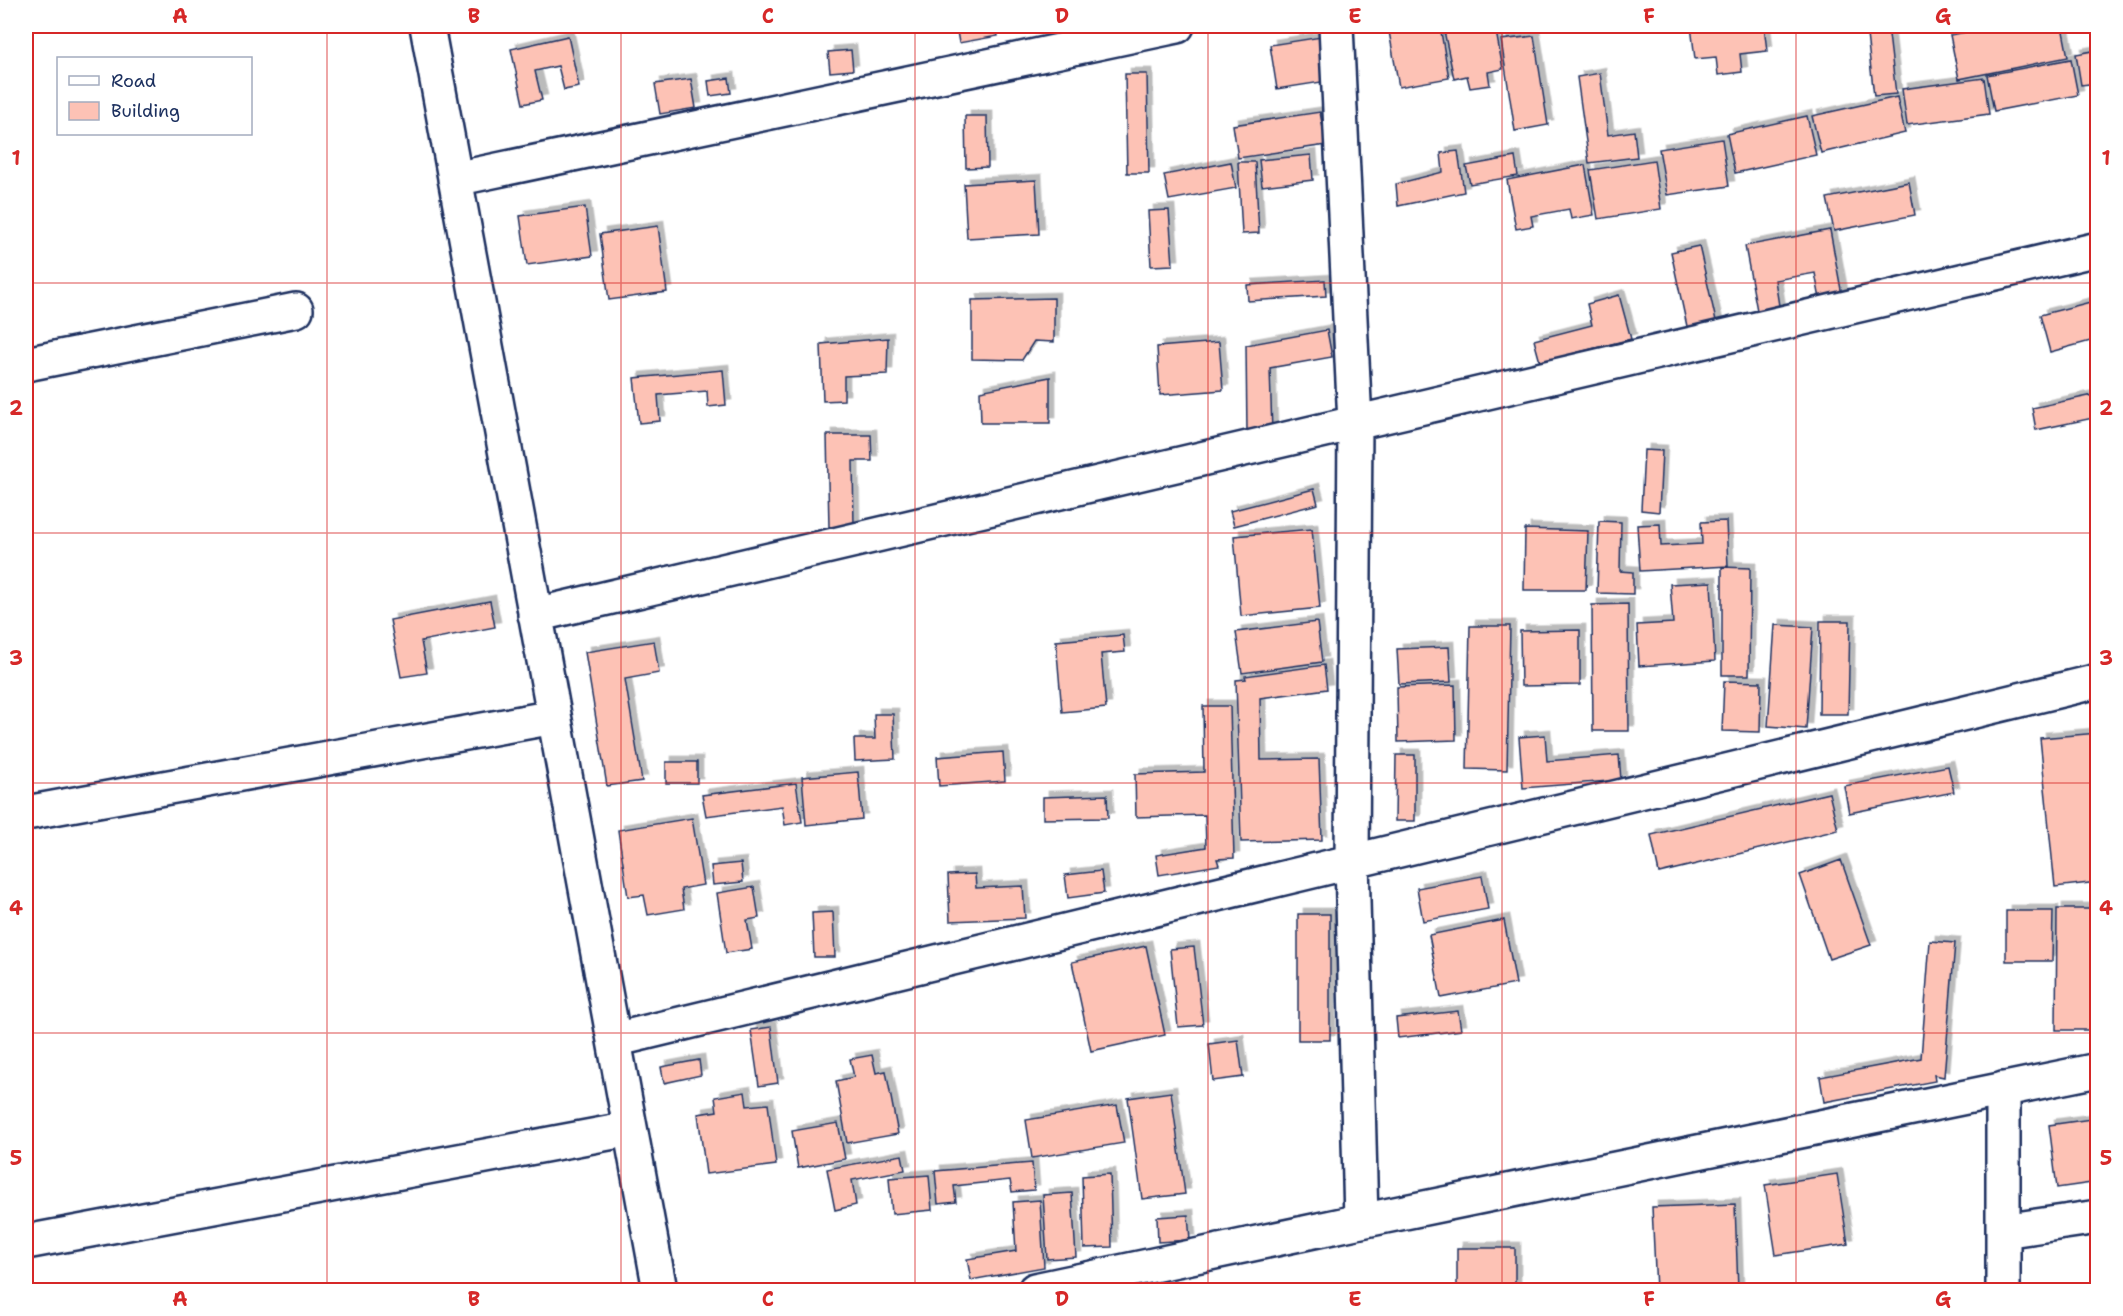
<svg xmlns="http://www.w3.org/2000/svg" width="2123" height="1316" viewBox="0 0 2123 1316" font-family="'Shantell Sans',sans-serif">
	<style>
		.building { fill: #fdc2b5; stroke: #1b2f5e; stroke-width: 1.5; filter: url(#shadow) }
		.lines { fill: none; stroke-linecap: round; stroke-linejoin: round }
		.minor-casing { stroke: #1b2f5e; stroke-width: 38 }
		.minor { stroke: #fff; stroke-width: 33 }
		.grid { fill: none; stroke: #d62828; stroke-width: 1.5; stroke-opacity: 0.55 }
		.neatline { fill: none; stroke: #d62828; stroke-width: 2 }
		.grid-label { font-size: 20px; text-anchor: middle; font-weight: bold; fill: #d62828 }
	</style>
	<defs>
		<filter id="shadow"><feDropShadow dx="5.5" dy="-5.5" stdDeviation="0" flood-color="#0004"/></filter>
	</defs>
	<rect width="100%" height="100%" fill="#fff"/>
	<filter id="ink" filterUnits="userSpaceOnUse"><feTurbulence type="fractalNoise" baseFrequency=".0167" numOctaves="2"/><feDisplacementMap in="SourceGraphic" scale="12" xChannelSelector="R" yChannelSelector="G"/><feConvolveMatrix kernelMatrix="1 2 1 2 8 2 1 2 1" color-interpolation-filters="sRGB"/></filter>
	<g filter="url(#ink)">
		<path class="building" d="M956,26H996L998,36L959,43Z
			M1388,26H1440L1449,78L1399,87Z
			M1443,26H1495L1503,69L1488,72L1490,85L1470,88L1467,76L1454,79Z
			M1691,26H1764L1767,51L1740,54L1742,72L1718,75L1716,57L1695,59Z
			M1866,26H1888L1896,94L1874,96Z
			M2000,26H2062L2068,57L1959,79L1950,35Z
			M568,36L579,87L564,90L558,66L535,71L542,100L523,104L511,49Z
			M1534,36L1548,125L1515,131L1501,40Z
			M1321,37L1328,81L1277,89L1270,45Z
			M851,50L853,70L830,72L828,52Z
			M2098,50V83L2081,85L2076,54Z
			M2071,59L2078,95L1994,111L1987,75Z
			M1600,73L1608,135L1634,131L1637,157L1589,163L1577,77Z
			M1125,74H1147L1149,173H1127Z
			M729,78L731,93L710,96L708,81Z
			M1984,78L1989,114L1907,125L1902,89Z
			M691,79L696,108L660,114L655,84Z
			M1897,97L1905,133L1821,153L1812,116Z
			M1320,112L1326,145L1238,158L1233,125Z
			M965,116H987L988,167L966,168Z
			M1807,116L1816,155L1735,173L1727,134Z
			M1722,139L1729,186L1667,195L1659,149Z
			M1458,151L1464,192L1398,206L1396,184L1443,172L1441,153Z
			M1311,155L1313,180L1262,186L1259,160Z
			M1515,157L1518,176L1470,184L1466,166Z
			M1654,160L1661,209L1598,219L1590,170Z
			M1231,162L1236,188L1169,200L1164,175Z
			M1238,162H1255L1259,233L1242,234Z
			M1585,165L1594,215L1571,219L1569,209L1531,216L1533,226L1516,229L1507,180Z
			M1036,180L1039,234L967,238L964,184Z
			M1909,182L1915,215L1834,231L1827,198Z
			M585,207L592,256L527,265L520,216Z
			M1169,210L1173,265L1151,266L1148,211Z
			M658,226L667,292L609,300L600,234Z
			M1830,230L1842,295L1820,299L1815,273L1775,280L1780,312L1758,316L1745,246Z
			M1699,246L1717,325L1688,331L1671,252Z
			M1325,280L1326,296L1248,301L1247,285Z
			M1619,295L1631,339L1540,362L1534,340L1592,325L1587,304Z
			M1054,298V342L1034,341L1022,360L972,359V300Z
			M2098,300V339L2050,352L2040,315Z
			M1327,330L1332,357L1270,368L1272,432L1247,434L1246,345Z
			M888,338L887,374L844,376V400L823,401L821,344Z
			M1219,342L1223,390L1160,395L1157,347Z
			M723,370L726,405L708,407L707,391L658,395L660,421L639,423L634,378Z
			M1050,377V423H981L980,391Z
			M2098,394V417L2036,430L2032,408Z
			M827,435H871L872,461H853L854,527H829Z
			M1644,450L1662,451L1659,512L1641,510Z
			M1314,489L1318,504L1234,526L1230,511Z
			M1599,521L1621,522L1620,571L1633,572V594L1597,593Z
			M1726,521L1728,566L1640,571L1637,525L1660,524L1661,546L1702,544L1701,522Z
			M1312,529L1320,608L1241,616L1234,536Z
			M1525,529L1588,531L1586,590H1524Z
			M1722,567L1750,568L1749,675H1722Z
			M1711,582L1715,661L1639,666L1637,625L1673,623L1670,584Z
			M490,601L495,627L421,641L427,673L401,677L390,620Z
			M1628,604L1629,731H1593L1592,605Z
			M1820,621H1850L1848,714H1819Z
			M1317,622L1322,662L1242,673L1236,632Z
			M1775,625L1813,627L1806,729L1768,726Z
			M1470,626H1510L1507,770L1467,769Z
			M1580,630V685L1521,686L1520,631Z
			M1123,635L1125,652L1101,654L1106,708L1062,712L1056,641Z
			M654,641L659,673L625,679L642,781L607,786L585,652Z
			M1449,647L1451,682L1399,684L1397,649Z
			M1324,665L1327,689L1260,698L1261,760L1319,759L1322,840L1241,842L1236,680L1246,679L1245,676Z
			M1724,681L1761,682L1760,732L1722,731Z
			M1455,685L1456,740L1398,742L1397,687Z
			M1203,706H1230L1234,858L1217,859L1219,865L1159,875L1156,855L1206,847L1205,815L1136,817L1135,774L1204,772Z
			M874,714H893L895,759L855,761L854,739H875Z
			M2098,733V882L2055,887L2040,738Z
			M1545,735L1547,761L1619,755L1621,780L1523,788L1519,737Z
			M1003,752L1005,781L939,786L937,757Z
			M1396,755H1415V821H1395Z
			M666,762H697V783H666Z
			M1948,766L1954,792L1849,813L1844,786Z
			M858,772L862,819L806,825L802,777Z
			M796,783L802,822L785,825L782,806L706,816L702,795Z
			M1829,793L1838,830L1659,873L1651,835Z
			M1107,795L1108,818L1043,819V797Z
			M692,818L703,885L681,889L684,909L648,915L644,895L628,897L618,830Z
			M1841,860L1871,945L1829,959L1800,875Z
			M741,863L743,882L713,885L711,866Z
			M1101,871L1104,893L1068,898L1065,875Z
			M975,874L976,888L1023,886L1025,918L950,921L948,875Z
			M1482,876L1488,909L1423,921L1417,888Z
			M754,887L759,918L747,920L752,949L726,953L717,893Z
			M2057,909H2098V1030H2056Z
			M2006,911H2053L2052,961H2006Z
			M833,912L835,957H814L812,913Z
			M1298,914H1330V1040H1298Z
			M1504,920L1516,984L1441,998L1429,935Z
			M1930,941L1955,943L1944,1077L1934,1075L1935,1081L1824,1102L1820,1077L1921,1058Z
			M1146,946L1165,1035L1091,1051L1072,962Z
			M1194,947L1203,1025L1178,1027L1170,949Z
			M1458,1011L1461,1030L1398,1038L1396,1018Z
			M771,1027L778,1083L759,1086L751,1030Z
			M1238,1040L1243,1077L1213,1081L1209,1044Z
			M872,1055L876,1073L886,1071L898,1134L847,1143L836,1081L854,1077L850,1059Z
			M699,1060L701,1075L664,1083L661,1067Z
			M745,1092L747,1106L768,1104L776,1165L706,1174L698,1114L717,1111L715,1097Z
			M1171,1092L1185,1194L1142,1199L1128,1098Z
			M1117,1105L1124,1143L1032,1158L1026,1120Z
			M2098,1118V1182L2057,1188L2049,1125Z
			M838,1123L845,1159L798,1168L792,1131Z
			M902,1155L905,1170L852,1180L856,1205L835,1210L827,1169Z
			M1032,1163L1034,1190L1012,1192L1010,1180L954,1186L956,1202L938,1204L935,1171Z
			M1110,1174L1112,1247L1084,1248L1082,1176Z
			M1837,1174L1848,1244L1776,1255L1765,1185Z
			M929,1175L932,1210L892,1214L889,1178Z
			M1072,1193L1076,1257L1047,1259L1043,1195Z
			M1040,1200L1044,1267L971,1280L967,1259L1016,1251L1013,1202Z
			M1735,1204L1738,1290H1656L1652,1207Z
			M1188,1215L1190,1240L1158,1242L1157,1217Z
			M1457,1248H1515V1290H1457Z"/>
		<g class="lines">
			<defs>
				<path id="minor" d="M427,26L660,1290
					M1336,26L1355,423L1352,860L1361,1221
					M455,179L1177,26
					M26,364L296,310
					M535,615L2098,249
					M26,813L554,717
					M614,1040L2098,681
					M2003,1089V1290
					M2003,1231L2098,1217
					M26,1242L630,1129
					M1035,1290L1361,1221L2098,1070"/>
			</defs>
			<use href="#minor" class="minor-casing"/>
			<use href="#minor" class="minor"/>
		</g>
	</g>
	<path class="grid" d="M327,26V1290M621,26V1290M915,26V1290M1208,26V1290M1502,26V1290M1796,26V1290M26,283H2098M26,533H2098M26,783H2098M26,1033H2098"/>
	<rect width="2123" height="1316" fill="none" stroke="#fff" stroke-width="66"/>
	<rect x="57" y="57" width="195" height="78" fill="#ffffff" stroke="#a4acbf" stroke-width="1.5"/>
	<rect x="69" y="76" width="30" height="9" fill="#ffffff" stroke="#a4acbf" stroke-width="1.5"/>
	<text x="111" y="87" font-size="18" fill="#1b2f5e">Road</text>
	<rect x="69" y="102" width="30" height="18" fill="#fdc2b5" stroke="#a4acbf" stroke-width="1.5"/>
	<text x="111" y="117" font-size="18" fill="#1b2f5e">Building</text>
	<rect x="33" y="33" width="2057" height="1250" class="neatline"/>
	<g class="grid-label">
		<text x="180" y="23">A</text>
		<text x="474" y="23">B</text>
		<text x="768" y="23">C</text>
		<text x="1062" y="23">D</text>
		<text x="1355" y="23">E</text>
		<text x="1649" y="23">F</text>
		<text x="1943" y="23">G</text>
		<text x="16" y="165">1</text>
		<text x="2106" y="165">1</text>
		<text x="16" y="415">2</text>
		<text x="2106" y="415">2</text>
		<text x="16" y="665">3</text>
		<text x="2106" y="665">3</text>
		<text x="16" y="915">4</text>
		<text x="2106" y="915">4</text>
		<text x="16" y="1165">5</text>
		<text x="2106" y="1165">5</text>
		<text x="180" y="1306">A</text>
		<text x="474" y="1306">B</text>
		<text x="768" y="1306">C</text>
		<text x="1062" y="1306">D</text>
		<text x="1355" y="1306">E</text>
		<text x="1649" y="1306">F</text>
		<text x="1943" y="1306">G</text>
	</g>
</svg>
